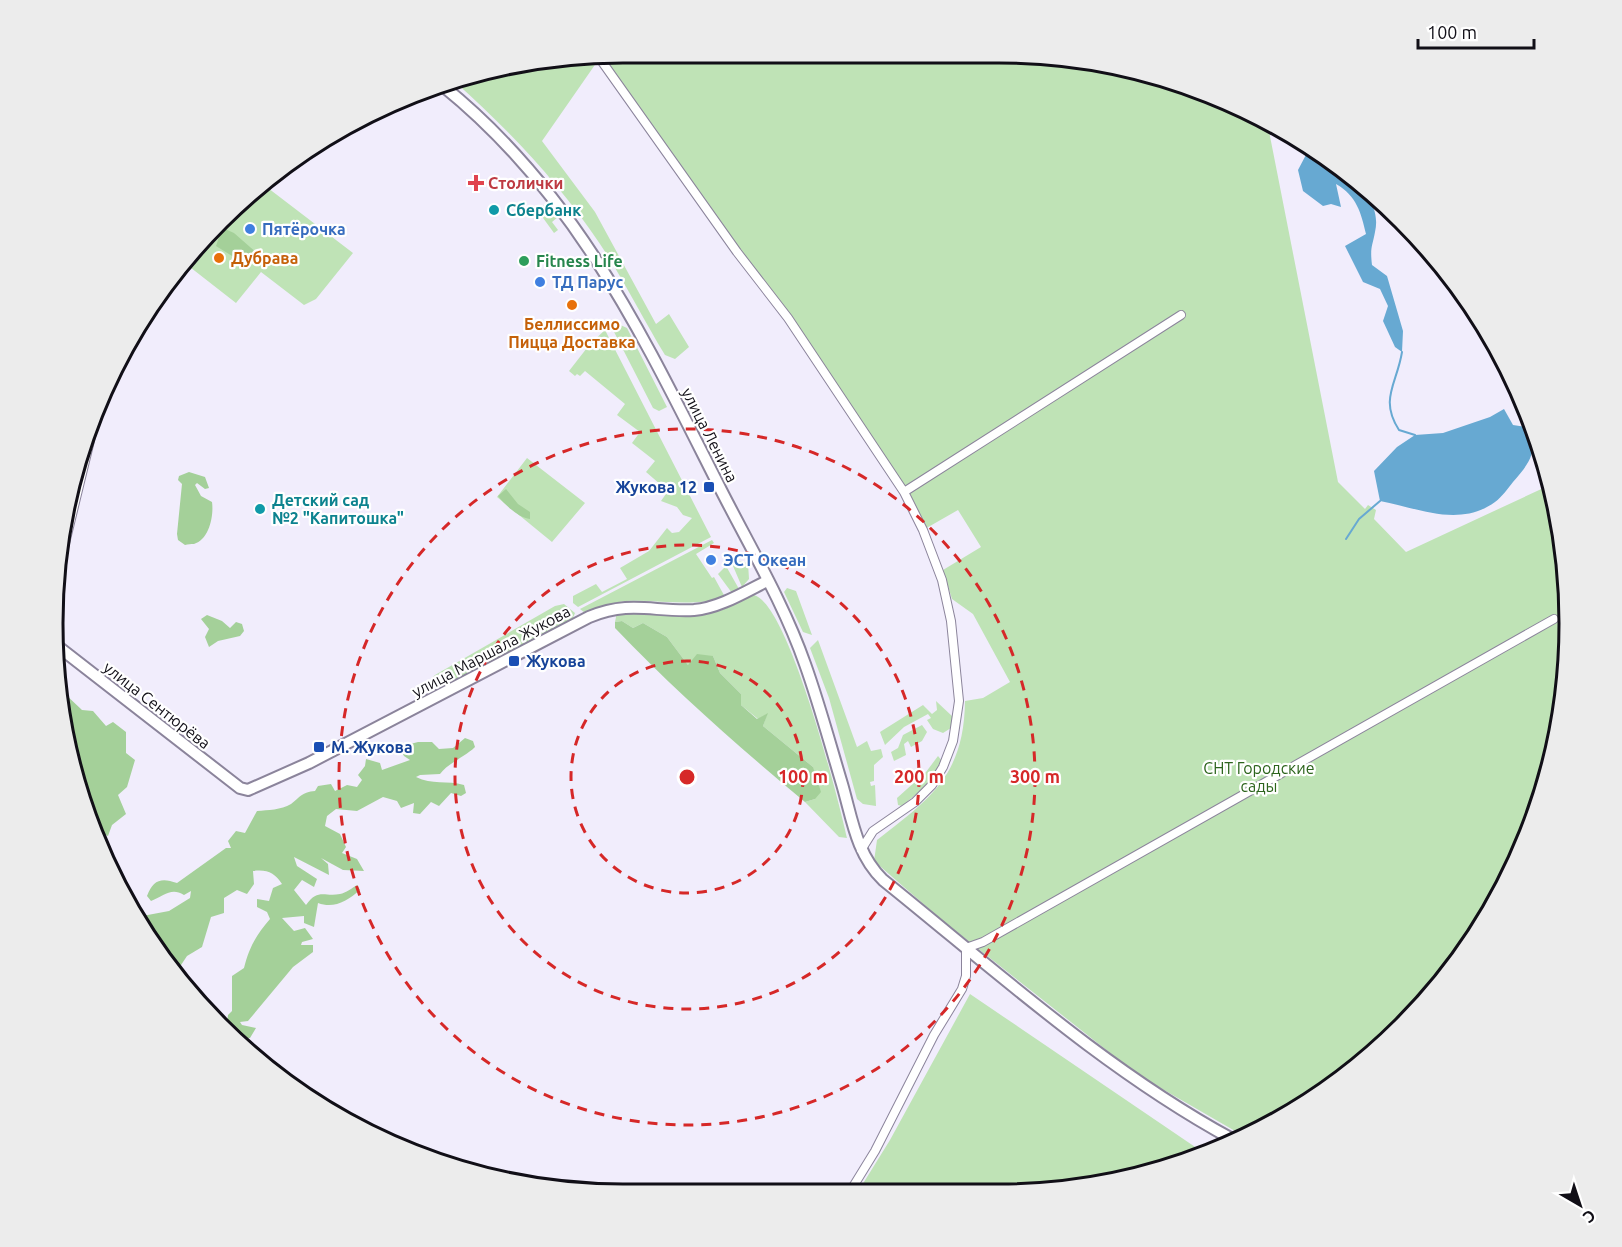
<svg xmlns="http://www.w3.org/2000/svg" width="1622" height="1247" viewBox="0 0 1622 1247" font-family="Ubuntu,sans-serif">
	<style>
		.green { fill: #bfe3b6 }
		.forest { fill: #a4d099 }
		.water { fill: #67a9d2 }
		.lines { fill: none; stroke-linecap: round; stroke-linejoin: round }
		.stream { stroke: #67a9d2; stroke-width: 2 }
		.minor-casing { stroke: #8b849b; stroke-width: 10 }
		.secondary-casing { stroke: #8b849b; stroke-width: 14 }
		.minor { stroke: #fff; stroke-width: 8 }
		.secondary { stroke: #fff; stroke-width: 10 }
		.ring { fill: none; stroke: #d62828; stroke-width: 3; stroke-dasharray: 10 8 }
		.health-dot { fill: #e0444e; stroke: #fff; stroke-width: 2 }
		.culture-dot { fill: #0f9aa8; stroke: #fff; stroke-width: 2 }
		.shop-dot { fill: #3f7fe0; stroke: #fff; stroke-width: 2 }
		.food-dot { fill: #e8710a; stroke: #fff; stroke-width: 2 }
		.leisure-dot { fill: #2e9e5b; stroke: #fff; stroke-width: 2 }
		.transit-dot { fill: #1a4fb4; stroke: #fff; stroke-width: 2 }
		.labels { text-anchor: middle; stroke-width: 4.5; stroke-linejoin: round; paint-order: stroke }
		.health-label { font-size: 16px; font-weight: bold; fill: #be3a42; stroke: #fff; text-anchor: start }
		.culture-label { font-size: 16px; font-weight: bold; fill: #0d838f; stroke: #fff; text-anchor: start }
		.shop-label { font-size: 16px; font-weight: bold; fill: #366cbe; stroke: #fff; text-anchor: start }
		.food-label { font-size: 16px; font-weight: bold; fill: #c56008; stroke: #fff; text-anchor: start }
		.leisure-label { font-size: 16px; font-weight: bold; fill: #27864d; stroke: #fff; text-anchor: start }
		.street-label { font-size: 16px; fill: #110f17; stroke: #fff }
		.transit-label { font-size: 16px; font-weight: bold; fill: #164399; stroke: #fff; text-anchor: start }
		.park-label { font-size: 16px; fill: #2c641c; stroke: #fff }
		.rim { fill: none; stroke: #110f17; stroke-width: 3 }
		.centre { fill: #d62828; stroke: #fff; stroke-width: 3 }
		.ring-label { font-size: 18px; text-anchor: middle; font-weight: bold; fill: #d62828; stroke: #fff; stroke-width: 4.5; stroke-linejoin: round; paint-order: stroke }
	</style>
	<rect width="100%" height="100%" fill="#f1edfc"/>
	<path class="green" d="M624,53L1036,54L1147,72L1251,112L1267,121L1338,482L1365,509L1368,505L1376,510L1374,519L1406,552L1550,485L1559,512L1569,624L1558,735L1526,842L1473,941L1402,1027L1315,1098L1242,1135L1138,1075L943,921L874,861L877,840C931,798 964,775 965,701L983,698L1010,682L973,614L952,599L943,570L981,547L958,510L923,530L844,403L599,59L542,141L595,212L656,324L669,314L689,347L675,359L665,355C643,319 624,280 600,244C559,183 509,130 454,81L475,72Z
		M264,185L353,253L316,299L304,305L261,272L236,303L186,264L220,220Z
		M544,205H549L558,217L552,222L558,230L554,233L538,211Z
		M616,323L627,328L667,407L659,411L653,408L611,326Z
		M605,330L711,537L578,607L573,603V596L596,584L602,592L627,579L620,568L649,551L667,528L672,533L679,532L692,518L683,515L677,507L661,501L668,491L646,472L655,461L632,443L640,432L617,415L625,404L585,371L580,376L577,374L575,376L569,371L590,344Z
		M527,458L585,503L552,542L497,497Z
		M712,540L714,543L696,554L712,578L714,577L725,597C691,608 660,599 626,601C611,602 600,609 585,613L580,609Z
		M730,559L748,563L749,579L742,587Z
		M726,566L739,589L732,593L718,574Z
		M787,588L796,591L812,635L803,632L784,592Z
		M754,595C789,604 838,798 847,838L839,837L805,802L815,799L813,767L763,726L767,714L758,719L741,705V694L720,673L713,656L688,665L667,637L643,623L633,628L622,621L615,622L617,612H626L701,615L722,610Z
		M564,604L575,613L572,620L443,688L432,685V678L435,675L555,606Z
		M818,640L857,747L867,741L871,751L881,749L883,757L874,765V781L870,782L871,786L875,785L876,806L863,804L857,799L829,698L810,648Z
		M936,701L953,717L951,728L943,733L933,729L927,720L931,718L928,714L904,727L885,745L880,732L923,705L932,714L937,710Z
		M922,725L927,732L922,741L911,747L908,741L904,744L906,755L894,761L891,752L898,748L903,735Z
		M938,756L942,761L927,785L902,806L898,805L897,798L926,772Z
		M970,994L1204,1153L1182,1164L1073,1190H859L890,1140Z"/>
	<path class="forest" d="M225,229L234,233L259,255L245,264L216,246L221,231Z
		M189,472L205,477L209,488L205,489L197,483L195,485L201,496L212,502C214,516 209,540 194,544C191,544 188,544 185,545L178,540L177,534L182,484L178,480L179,476Z
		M506,489L518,504L530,512V519C519,518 505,505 498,496Z
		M207,615L222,621L230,628L236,622L242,624L244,631L240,636L218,641L209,647L205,637L209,629L201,619Z
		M622,621L633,628L643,623L667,637L688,665L697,654L713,656L720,673L741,694V705L757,719L768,713L763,726L813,767L821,792L815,799L805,802C739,747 674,690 615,628V622Z
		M64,693L82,710L93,711L106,726L113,722L126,732V753L135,760L127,787L118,795L126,814L112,825L108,836L101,833L99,840L108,845L111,857H108L83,807Z
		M465,738L473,741L475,747C465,757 448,763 440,774L420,775L416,777C432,785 447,780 464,785L466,793L461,796L451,793L439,806L431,802L420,814L413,813L414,803L401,808L397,801L383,797L357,811L336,809L327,816L325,826L340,834L346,847L342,853L357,859L364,871L343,870L321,858L328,864L329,875L294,857L297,866L317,879L314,887L302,880L294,890L306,905C318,888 324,897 340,894C346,893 352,888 357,885L360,890C347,901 334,909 318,903L314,927L304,923V916L282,918L294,931L305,928L313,939L302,942L301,945H313V952L293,967L248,1021L240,1022L242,1025L256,1028L250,1038L235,1039L220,1027L216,1019L222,1018V1022L227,1023L228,1015L232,1011V976L244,968C249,948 256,935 270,919L267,912L257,907V899L269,901L273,888L282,884C275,873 267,869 253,871L254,884L247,894L237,890L224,898V913L211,917L202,947L187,956L179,968L189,981L185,985L149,940L137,917L169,911L190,898L191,891L184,895C171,887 164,896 151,901L147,896C153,880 161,877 177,883L226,848H231L228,841L236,831L245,833L257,811C268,810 281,810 291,804C300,797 302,792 315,791L318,786L331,784L335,791L347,785L357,787L362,780L358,775L365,766L366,759L380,763L382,770L410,760L404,756L399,747L418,742H432L439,749L453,748Z"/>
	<path class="water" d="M1306,146L1328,160L1338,171L1346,170C1362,187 1381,206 1375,232C1372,248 1370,247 1372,265L1387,276L1403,331L1402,352L1395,347L1383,321L1388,306L1380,289L1363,282L1345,246L1366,234C1361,213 1357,196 1336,184L1341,207L1331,204L1323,206L1303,191L1298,170L1308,151Z
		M1504,409L1513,425L1533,428C1535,455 1531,461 1513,482C1508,488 1502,497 1495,502C1459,528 1418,508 1380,501L1374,471L1397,447L1415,435L1443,433L1490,417Z"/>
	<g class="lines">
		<path class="stream" d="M1402,352C1397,384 1379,399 1399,430L1415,435
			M1346,539L1359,519L1380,501"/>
		<defs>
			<path id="minor" d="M598,56L737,252L788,318L904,492L923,530L942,580L951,621L959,701L953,741L943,767L932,785L915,802L873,831L861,850
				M904,492L1181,315
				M60,564L95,420
				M851,1190L875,1151L934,1035L962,989L966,976V948L983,942L1554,619"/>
			<path id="secondary" d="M443,86C578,195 644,338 721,490C750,547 784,604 805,664C819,703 830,744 842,784C852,818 856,854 883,880C995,970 1105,1070 1232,1139
				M56,645L240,788L248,790L309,763L589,617C631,600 652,612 694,610C719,608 745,592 767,581"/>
		</defs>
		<use href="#minor" class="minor-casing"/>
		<use href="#secondary" class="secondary-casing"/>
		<use href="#minor" class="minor"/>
		<use href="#secondary" class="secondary"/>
	</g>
	<g class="ring">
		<circle cx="687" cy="777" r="116"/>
		<circle cx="687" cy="777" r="232"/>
		<circle cx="687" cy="777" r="348"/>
	</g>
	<path class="health-dot" d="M473 174h6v6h6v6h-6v6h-6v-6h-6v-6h6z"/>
	<g class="culture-dot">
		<circle cx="494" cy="210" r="6"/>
		<circle cx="260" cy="509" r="6"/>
	</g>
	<g class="shop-dot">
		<circle cx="250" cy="229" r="6"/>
		<circle cx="540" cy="282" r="6"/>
		<circle cx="711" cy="560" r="6"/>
	</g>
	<g class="food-dot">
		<circle cx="219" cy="258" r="6"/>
		<circle cx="572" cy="305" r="6"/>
	</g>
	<circle class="leisure-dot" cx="524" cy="261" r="6"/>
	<g class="transit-dot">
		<rect x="703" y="481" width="12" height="12" rx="3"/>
		<rect x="508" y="655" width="12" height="12" rx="3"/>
		<rect x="313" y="741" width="12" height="12" rx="3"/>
	</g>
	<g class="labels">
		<g class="health-label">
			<text x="488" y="189">Столички</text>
		</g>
		<g class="culture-label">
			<text x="506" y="216">Сбербанк</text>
			<text x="272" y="506">Детский сад<tspan x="272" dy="18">№2 "Капитошка"</tspan></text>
		</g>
		<g class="shop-label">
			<text x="262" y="235">Пятёрочка</text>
			<text x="552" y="288">ТД Парус</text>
			<text x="723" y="566">ЭСТ Океан</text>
		</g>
		<g class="food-label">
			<text x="231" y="264">Дубрава</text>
			<text x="572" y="330" text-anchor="middle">Беллиссимо<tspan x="572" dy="18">Пицца Доставка</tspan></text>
		</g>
		<g class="leisure-label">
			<text x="536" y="267">Fitness Life</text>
		</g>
		<g class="street-label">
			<text transform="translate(710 435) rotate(63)" y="6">улица Ленина</text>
			<text transform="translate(491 651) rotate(-28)" y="6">улица Маршала Жукова</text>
			<text transform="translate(157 705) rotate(38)" y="6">улица Сентюрёва</text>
		</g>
		<g class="transit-label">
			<text x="697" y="493" text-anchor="end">Жукова 12</text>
			<text x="526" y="667">Жукова</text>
			<text x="331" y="753">М. Жукова</text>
		</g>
		<g class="park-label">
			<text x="1259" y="774">СНТ Городские<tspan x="1259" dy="18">сады</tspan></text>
		</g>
	</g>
	<path d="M0 0H1622V1247H0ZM623 63H999A560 560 0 0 1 1559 623V624A560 560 0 0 1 999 1184H623A560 560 0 0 1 63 624V623A560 560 0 0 1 623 63Z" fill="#ececec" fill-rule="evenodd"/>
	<path class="rim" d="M623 63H999A560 560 0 0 1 1559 623V624A560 560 0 0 1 999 1184H623A560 560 0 0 1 63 624V623A560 560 0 0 1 623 63Z"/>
	<circle cx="687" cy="777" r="9" class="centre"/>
	<g class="ring-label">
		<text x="803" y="783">100 m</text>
		<text x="919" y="783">200 m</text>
		<text x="1035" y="783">300 m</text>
	</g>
	<g transform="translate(1580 1205) rotate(141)" stroke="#ffffff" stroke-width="4.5" paint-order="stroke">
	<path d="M0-4.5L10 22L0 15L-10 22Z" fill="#110f17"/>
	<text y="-9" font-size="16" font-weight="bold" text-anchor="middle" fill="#110f17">С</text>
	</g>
	<path d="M1418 39v9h116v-9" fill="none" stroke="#110f17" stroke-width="3"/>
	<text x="1427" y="39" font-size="18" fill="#110f17" stroke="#ffffff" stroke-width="4.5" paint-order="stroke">100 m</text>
</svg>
